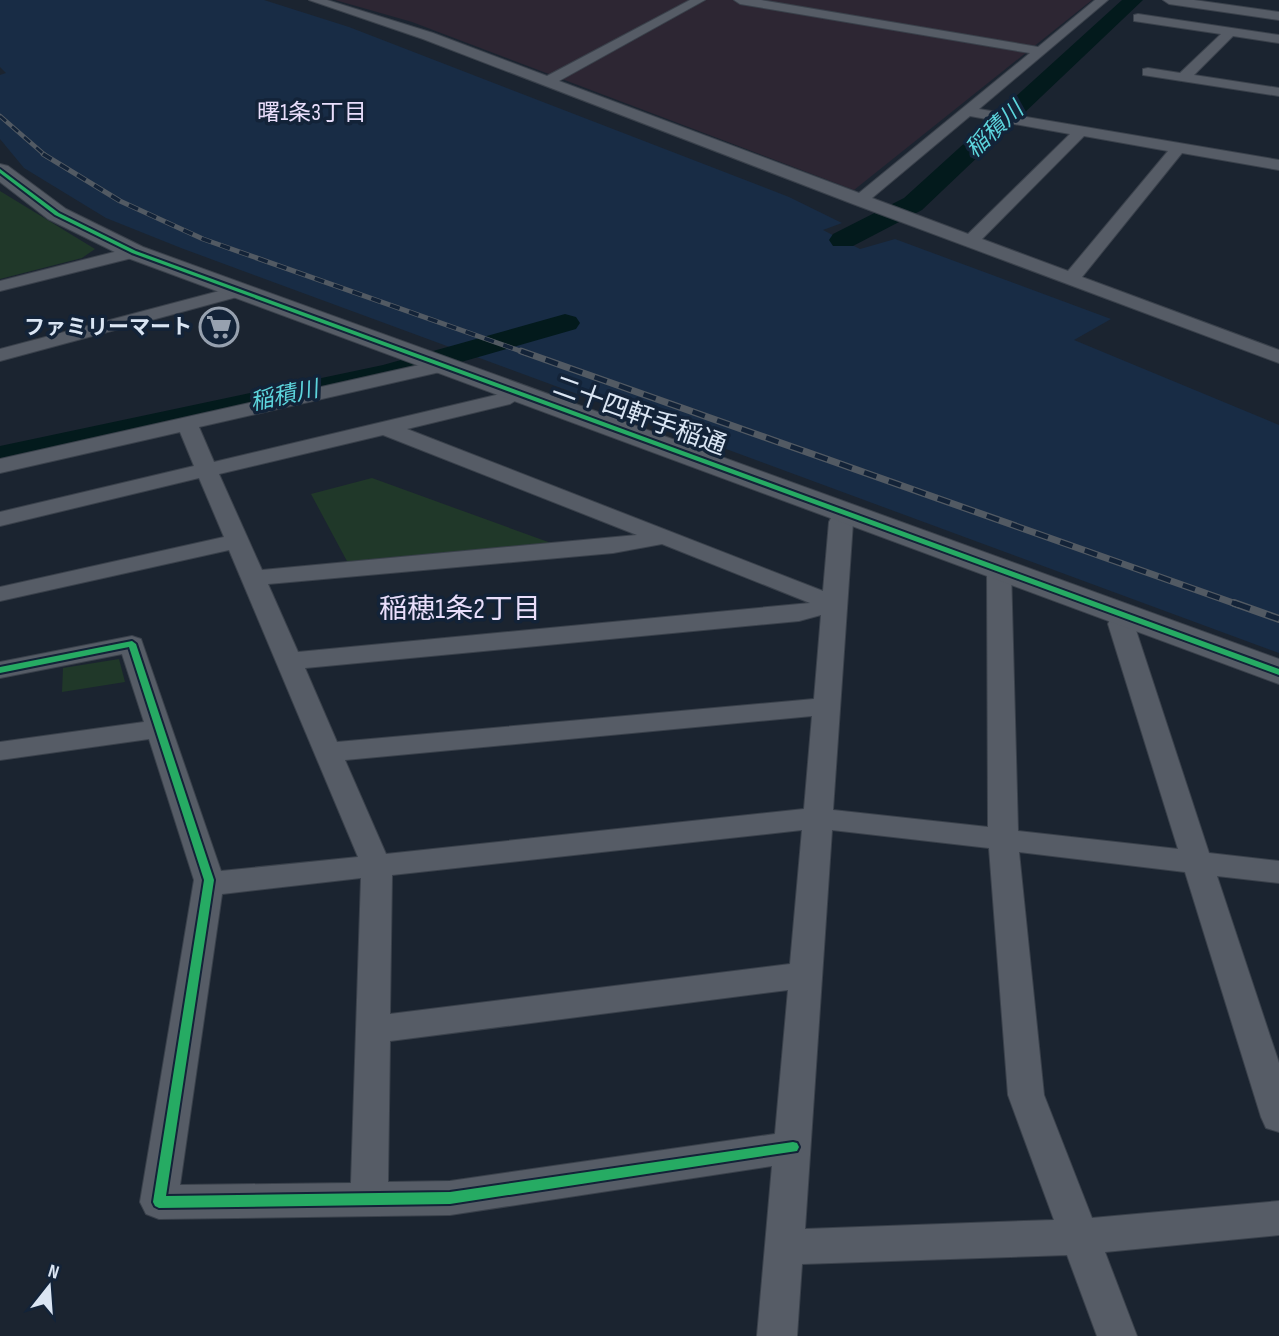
<svg xmlns="http://www.w3.org/2000/svg" width="1279" height="1336" viewBox="0 0 1279 1336" font-family="'Sofia Sans Condensed','Noto Sans JP',sans-serif">
	<style>
		.built { fill: #182c45 }
		.industrial { fill: #2d2633 }
		.green { fill: #203829 }
		.lines { fill: none; stroke-linecap: round; stroke-linejoin: round }
		.river { fill: #031a1c; fill-rule: evenodd }
		.street-casing { stroke: #3a414b; stroke-width: 2 }
		.secondary-casing { stroke: #3a414b; stroke-width: 2 }
		.street { fill: #565c66; fill-rule: evenodd }
		.secondary { fill: #565c66; fill-rule: evenodd }
		.rail-far3-casing { stroke: #525a63; stroke-width: 4.5 }
		.rail-far2-casing { stroke: #525a63; stroke-width: 5 }
		.rail-far1-casing { stroke: #525a63; stroke-width: 7 }
		.rail-casing { stroke: #525a63; stroke-width: 8 }
		.rail-far3 { stroke: #132338; stroke-width: 2.5; stroke-dasharray: 8; stroke-linecap: butt }
		.rail-far2 { stroke: #132338; stroke-width: 3.5; stroke-dasharray: 10; stroke-linecap: butt }
		.rail-far1 { stroke: #132338; stroke-width: 4.5; stroke-dasharray: 13; stroke-linecap: butt }
		.rail { stroke: #132338; stroke-width: 5; stroke-dasharray: 17; stroke-linecap: butt }
		.cycleway-casing { stroke: #132338; stroke-width: 4 }
		.cycleway { fill: #26ab63; fill-rule: evenodd }
		.labels { text-anchor: middle; stroke-width: 7; stroke-linejoin: round; paint-order: stroke }
		.far-poi-label { font-size: 21px; font-weight: bold; fill: #dae5f3; stroke: #132338; text-anchor: end }
		.far-neighbourhood-label { font-size: 23px; fill: #e9defb; stroke: #132338 }
		.far-water-label { font-size: 23px; font-style: italic; fill: #5cd4dc; stroke: #132338 }
		.street-label { font-size: 26px; fill: #dae5f3; stroke: #132338 }
		.neighbourhood-label { font-size: 28px; fill: #e9defb; stroke: #132338 }
	</style>
	<rect width="100%" height="100%" fill="#1b2430"/>
	<path class="built" d="M0,0H264L349,27L789,197L842,223L823,230L860,249L895,239L1111,319L1074,340L1279,425V653L181,248L106,218L24,168L0,139V75L6,73L0,67Z"/>
	<path class="industrial" d="M335,0H1092L854,190L412,22Z"/>
	<path class="green" d="M0,191L95,249L82,258L0,279Z
		M372,478L551,543L348,563L311,494Z
		M119,659L125,682L62,692L63,668Z"/>
	<g class="lines">
		<path class="river" d="M1122,0H1143L922,210L853,246H833L829,240L833,234L904,198Z
			M565,314L576,317L580,323L576,329L388,383L0,466V446L383,365Z"/>
		<defs>
			<path id="street" d="M309,0H327L433,33L547,76L690,0H705L559,81L859,193L1030,53L740,4L734,0H761L1038,47L1095,0H1108L979,109L1279,160V170L1182,153L1082,277L1279,350V363L853,204L423,39ZM970,116L1070,134L968,234L872,198ZM1084,136L1168,151L1068,271L982,239Z
				M1163,0H1194L1279,12V20L1169,4Z
				M1138,14L1279,35V43L1233,36L1194,75L1279,88V96L1143,75V69L1148,68L1180,73L1221,34L1134,21V15Z
				M134,247L143,252L140,256L0,291V281Z
				M242,285L251,290L248,294L0,361V349Z
				M446,359L453,361L456,365L453,369L199,427L214,462L496,395L518,387L525,389L528,393L510,404L407,429L823,591L829,522L837,506H853L856,511L853,522L833,810L988,827L987,569L990,564H1008L1011,569L1018,831L1178,849L1108,624L1115,609H1133L1137,614L1134,624L1209,853L1279,861V883L1217,876L1279,1063V1132L1266,1128L1261,1117L1185,872L1019,852L1044,1095L1092,1218L1279,1201V1235L1105,1252L1137,1336H1097L1067,1255L802,1264L797,1336H757L772,1166L450,1215L159,1219L146,1214L140,1202L194,880L149,739L0,760V742L144,722L122,654L0,678V662L132,636L141,639L221,871L358,857L229,550L0,601V587L224,537L199,478L0,526V512L194,466L180,432L0,473V459ZM383,435L637,535L262,570L219,474ZM662,544L810,603L298,652L268,584L613,553ZM821,615L814,699L337,742L305,668L799,621ZM812,716L804,809L386,854L345,760ZM802,830L790,964L390,1014L392,875ZM832,830L989,848L1008,1095L1054,1220L805,1229ZM361,878L351,1183L180,1185L222,894ZM788,990L775,1134L450,1181L388,1182L390,1041Z"/>
			<path id="secondary" d="M0,164L8,166L66,209L143,247L1279,659V684L125,257L48,219L0,182Z"/>
		</defs>
		<use href="#street" class="street-casing"/>
		<use href="#secondary" class="secondary-casing"/>
		<use href="#street" class="street"/>
		<use href="#secondary" class="secondary"/>
		<defs>
			<path id="rail-far3" d="M0,116L46,156"/>
			<path id="rail-far2" d="M43,154L120,201L203,239L526,353"/>
			<path id="rail-far1" d="M521,351L1239,605"/>
			<path id="rail" d="M1234,603L1279,619"/>
		</defs>
		<use href="#rail-far3" class="rail-far3-casing"/>
		<use href="#rail-far2" class="rail-far2-casing"/>
		<use href="#rail-far1" class="rail-far1-casing"/>
		<use href="#rail" class="rail-casing"/>
		<use href="#rail-far3" class="rail-far3"/>
		<use href="#rail-far2" class="rail-far2"/>
		<use href="#rail-far1" class="rail-far1"/>
		<use href="#rail" class="rail"/>
		<defs>
			<path id="cycleway" d="M0,169L59,213L136,251L1279,669V675L132,253L55,215L0,173Z
				M132,641L136,644L214,880L166,1196L450,1192L793,1142L797,1143L799,1147L797,1151L450,1204L159,1208L155,1206L153,1202L204,880L129,647L0,673V667Z"/>
		</defs>
		<use href="#cycleway" class="cycleway-casing"/>
		<use href="#cycleway" class="cycleway"/>
	</g>
	<defs>
		<symbol id="supermarket-ring" viewBox="-11 -11 22 22"><circle r="9.5" fill="#132338" stroke="#97a1af" stroke-width="1.5"/><path d="M-6-5.5h2.5l.6 2H6L4.5 2H-2.5L-4.4-4H-6ZM-1.5 3.2a1.3 1.3 0 1 0 .1 0ZM3 3.2a1.3 1.3 0 1 0 .1 0Z" fill="#97a1af"/></symbol>
	</defs>
	<g fill-rule="evenodd">
		<use href="#supermarket-ring" x="197" y="305" width="44" height="44"/>
	</g>
	<g class="labels">
		<g class="far-poi-label">
			<text x="192" y="334">ファミリーマート</text>
		</g>
		<g class="far-neighbourhood-label">
			<text x="312" y="120">曙1条3丁目</text>
		</g>
		<g class="far-water-label">
			<text transform="translate(994 129) rotate(-43)" y="8">稲積川</text>
			<text transform="translate(284 395) rotate(-12)" y="8">稲積川</text>
		</g>
		<g class="street-label">
			<text transform="translate(640 415) rotate(20)" y="9">二十四軒手稲通</text>
		</g>
		<g class="neighbourhood-label">
			<text x="460" y="618">稲穂1条2丁目</text>
		</g>
	</g>
	<g transform="translate(49 1287) rotate(17)" stroke="#132338" stroke-width="5" paint-order="stroke">
	<path d="M0-5L12 26L0 18L-12 26Z" fill="#dae5f3"/>
	<text y="-10" font-size="19" font-weight="bold" text-anchor="middle" fill="#dae5f3">N</text>
	</g>
</svg>
